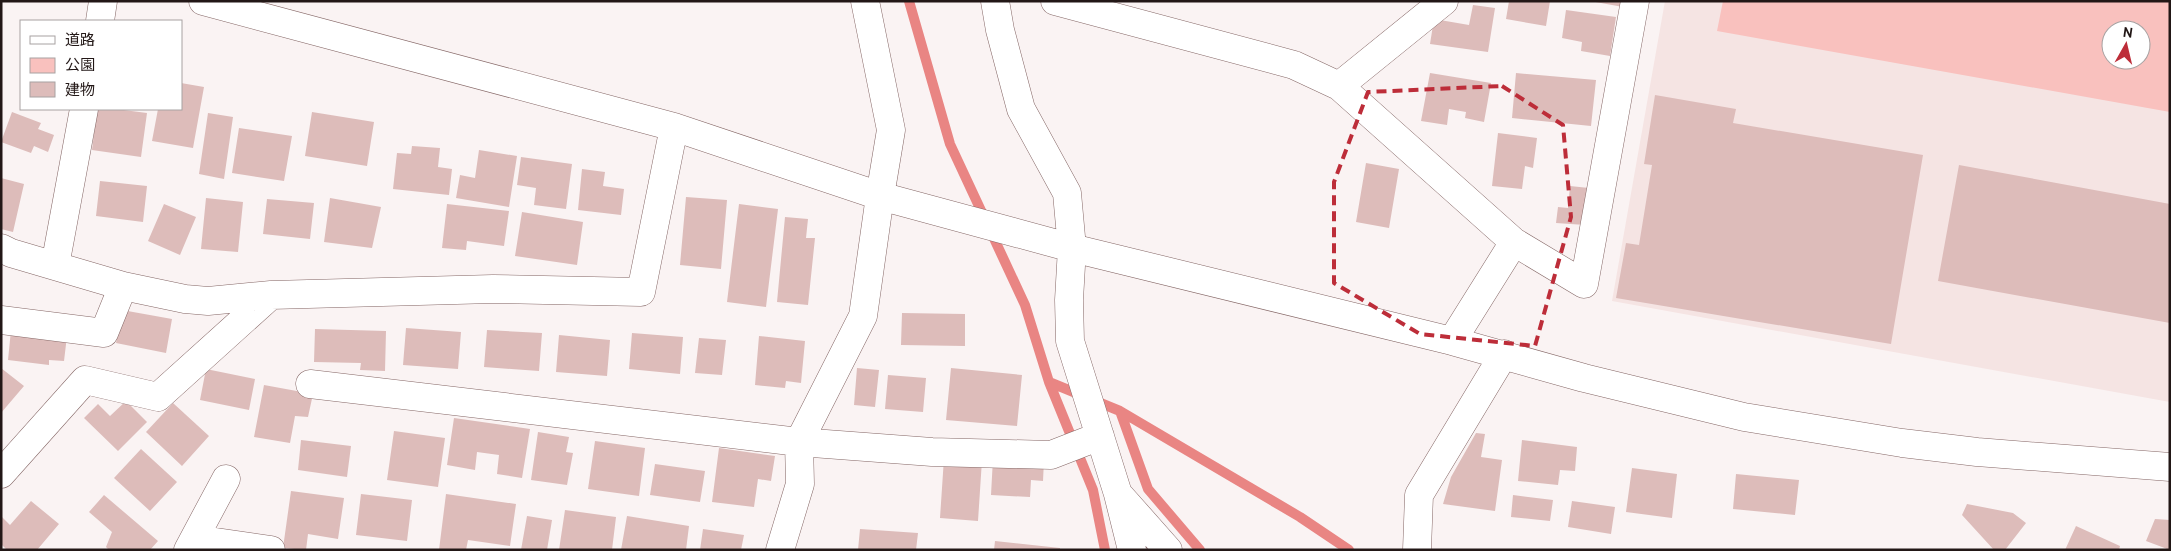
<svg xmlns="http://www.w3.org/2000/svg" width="2171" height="551" viewBox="0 0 2171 551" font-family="Overpass,'Noto Sans JP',sans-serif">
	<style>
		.built { fill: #f5e4e3; fill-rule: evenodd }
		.green { fill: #f9c1be; fill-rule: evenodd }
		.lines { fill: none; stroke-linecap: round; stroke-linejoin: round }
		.stream { stroke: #e98583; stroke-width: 10 }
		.building { fill: #ddbcba }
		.minor-casing { stroke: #856766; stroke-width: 29 }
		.minor { stroke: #fff; stroke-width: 28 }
		.marked { fill: none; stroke: #bd2d39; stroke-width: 4; stroke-dasharray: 10 6; stroke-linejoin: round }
	</style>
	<rect width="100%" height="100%" fill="#faf3f3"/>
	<path class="built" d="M1665,1H2170V402L1612,301ZM2111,30H2141V60H2111Z"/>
	<path class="green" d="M1723,1H2170V112L1717,31ZM2111,30H2141V60H2111Z"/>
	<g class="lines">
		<path class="stream" d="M909,1L950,144L1025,305L1049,382L1093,490L1105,550
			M1049,382L1120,411L1300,517L1349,550
			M1120,411L1148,489L1200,550"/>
	</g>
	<path class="building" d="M1509,1H1550L1546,26L1506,19Z
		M1590,1H1624L1623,7Z
		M1473,5L1495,8L1488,52L1430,44L1434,19L1469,25Z
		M1566,10L1616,17L1610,56L1581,51L1582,42L1562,38Z
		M1430,73L1491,83L1484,122L1465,118L1466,112L1449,109L1447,125L1421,121Z
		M1516,73L1596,80L1591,126L1512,118Z
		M181,83L204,87L193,148L152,141L158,109H181Z
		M1655,95L1736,109L1733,123L1923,155L1891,344L1616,298L1626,243L1639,245L1652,165L1644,164Z
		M97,109H116L147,113L141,157L92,150Z
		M12,112L41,123L38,129L54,135L48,152L34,146L31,153L1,142Z
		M312,112L374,122L367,166L305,156Z
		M208,113L233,117L224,179L199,174Z
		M239,128L292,136L284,181L232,173Z
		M1498,133L1537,138L1533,168L1525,166L1522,189L1492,186Z
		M412,146L440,148L438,167L452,169L449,195L393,189L397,153L411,154Z
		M479,150L517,156L509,207L456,198L460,175L475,178Z
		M521,157L572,164L566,209L534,205L536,188L517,185Z
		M1366,163L1399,169L1389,228L1356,222Z
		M1959,165L2170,204V323L1938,281Z
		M582,169L605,172L603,186L624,189L621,215L578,210Z
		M1,178L24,184L13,232L1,229Z
		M100,181L147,186L143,222L96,216Z
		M1570,186L1589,188L1585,225L1556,223L1558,207L1568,208Z
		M686,197L727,200L721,269L680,265Z
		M206,198L243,202L238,252L201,249Z
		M330,198L381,207L372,248L324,242Z
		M267,199L314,203L310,239L263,234Z
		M164,204L196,217L180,255L148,241Z
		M447,204L509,211L504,246L467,241L466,250L442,248Z
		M739,204L778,209L766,307L727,302Z
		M522,212L583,222L577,265L515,256Z
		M785,217L808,219L806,238H815L808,305L777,302Z
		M122,310L172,319L166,353L116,343Z
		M902,313L965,314V346L901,345Z
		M406,328L461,332L458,369L403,365Z
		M315,329L386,331L385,371L360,370L361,363L314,362Z
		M11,330L67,336L64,361L49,360V365L8,360Z
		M487,330L542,333L539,371L484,367Z
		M632,333L683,337L680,374L629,369Z
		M559,335L610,340L607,376L556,372Z
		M759,336L805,341L801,383L786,381L785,388L755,385Z
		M699,338L726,340L722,375L695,373Z
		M1,368L24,386L1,413Z
		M857,368L879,370L875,407L854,405Z
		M951,368L1022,375L1017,426L946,420Z
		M206,369L255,379L249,410L200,400Z
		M888,375L926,378L923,412L885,409Z
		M264,385L313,394L308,417L295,416L290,443L254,437Z
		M126,401L147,422L118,451L84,418L98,404L110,416Z
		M173,403L209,436L182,466L146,432Z
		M454,418L530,429L522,478L497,474L499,455L477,452L475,470L447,465Z
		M394,431L445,438L438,487L387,480Z
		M538,432L569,437L566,452L573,453L567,485L531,480Z
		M1476,433L1485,434L1481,457L1502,460L1495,511L1443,504L1451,477Z
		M301,440L351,446L347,477L298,470Z
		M1522,440L1577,447L1575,471L1560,470L1558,485L1518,481Z
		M595,441L645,448L639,496L588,489Z
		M719,448L775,456L771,481L758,479L754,507L712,502Z
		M141,449L177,482L150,511L114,478Z
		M944,458L982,460L978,521L940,518Z
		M993,458L1044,460L1043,481L1031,480L1030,497L991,495Z
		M655,464L705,471L700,502L650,495Z
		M1632,468L1677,474L1672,518L1626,512Z
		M1736,474L1799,480L1795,515L1733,509Z
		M291,491L344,498L338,539L308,534L306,550L283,548Z
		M361,494L412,500L407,541L356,535Z
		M446,494L516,504L510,546L468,540L466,550H439Z
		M104,495L158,541L150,550H109L106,547L112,532L89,512Z
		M1513,495L1553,500L1550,521L1511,517Z
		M31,501L59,524L37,550H7L1,544V516L10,525Z
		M1572,501L1615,507L1611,534L1568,527Z
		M1967,504L2013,513L2026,523L2005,550H1994L1962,515Z
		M565,510L616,517L612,550H559Z
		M527,516L552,520L547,550H521Z
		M627,516L689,526L686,550H621Z
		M2155,519L2170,520V550L2146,541Z
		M2076,526L2120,546L2119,550H2065Z
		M703,529L744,535L741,550H700Z
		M860,529L918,533L916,550H858Z
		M995,541L1060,548V550H994Z"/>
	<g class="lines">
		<defs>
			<path id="minor" d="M203,1L674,127L880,196L1072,248L1452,341L1584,378L1744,417L1902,443L1977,452L2170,467
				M995,1L1000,30L1021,109L1067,193L1072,248L1069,300L1070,341L1118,494L1132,550
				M1055,1L1294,65L1339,86L1514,242L1452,341
				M100,21L103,1
				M1339,86L1444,1
				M1514,242L1584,284L1635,1
				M1,248L11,253L123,286L185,299L208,301L271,295L493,289L641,292L674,127
				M57,255L84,109
				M1,320L104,333L123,286
				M310,384L799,442L932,452L1051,455L1100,436
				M1,474L85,380L158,397L271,295
				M1121,497L1168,550
				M195,539L271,550
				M188,550L226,479
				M780,550L800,484L799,442L863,316L880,196L891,130L865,1
				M1417,550L1419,495L1504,354"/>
		</defs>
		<use href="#minor" class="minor-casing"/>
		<use href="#minor" class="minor"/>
	</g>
	<path class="marked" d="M1502,86L1563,125L1571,217L1535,346L1420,334L1334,283V182L1368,92Z"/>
	<rect width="2171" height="551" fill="none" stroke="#221716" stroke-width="5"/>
	<rect x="20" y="20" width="162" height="90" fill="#ffffff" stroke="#a7a2a2"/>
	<rect x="30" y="36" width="25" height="8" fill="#ffffff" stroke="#a7a2a2"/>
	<text x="65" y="45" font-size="15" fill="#221716">道路</text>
	<rect x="30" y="58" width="25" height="15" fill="#f9c1be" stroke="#a7a2a2"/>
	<text x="65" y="70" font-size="15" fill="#221716">公園</text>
	<rect x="30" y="82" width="25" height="15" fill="#ddbcba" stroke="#a7a2a2"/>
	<text x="65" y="95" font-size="15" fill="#221716">建物</text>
	<g transform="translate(2126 45) rotate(8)"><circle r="24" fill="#ffffff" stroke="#a7a2a2"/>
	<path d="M0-4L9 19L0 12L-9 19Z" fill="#bd2d39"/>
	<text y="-8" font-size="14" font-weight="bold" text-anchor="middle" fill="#221716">N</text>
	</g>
</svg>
